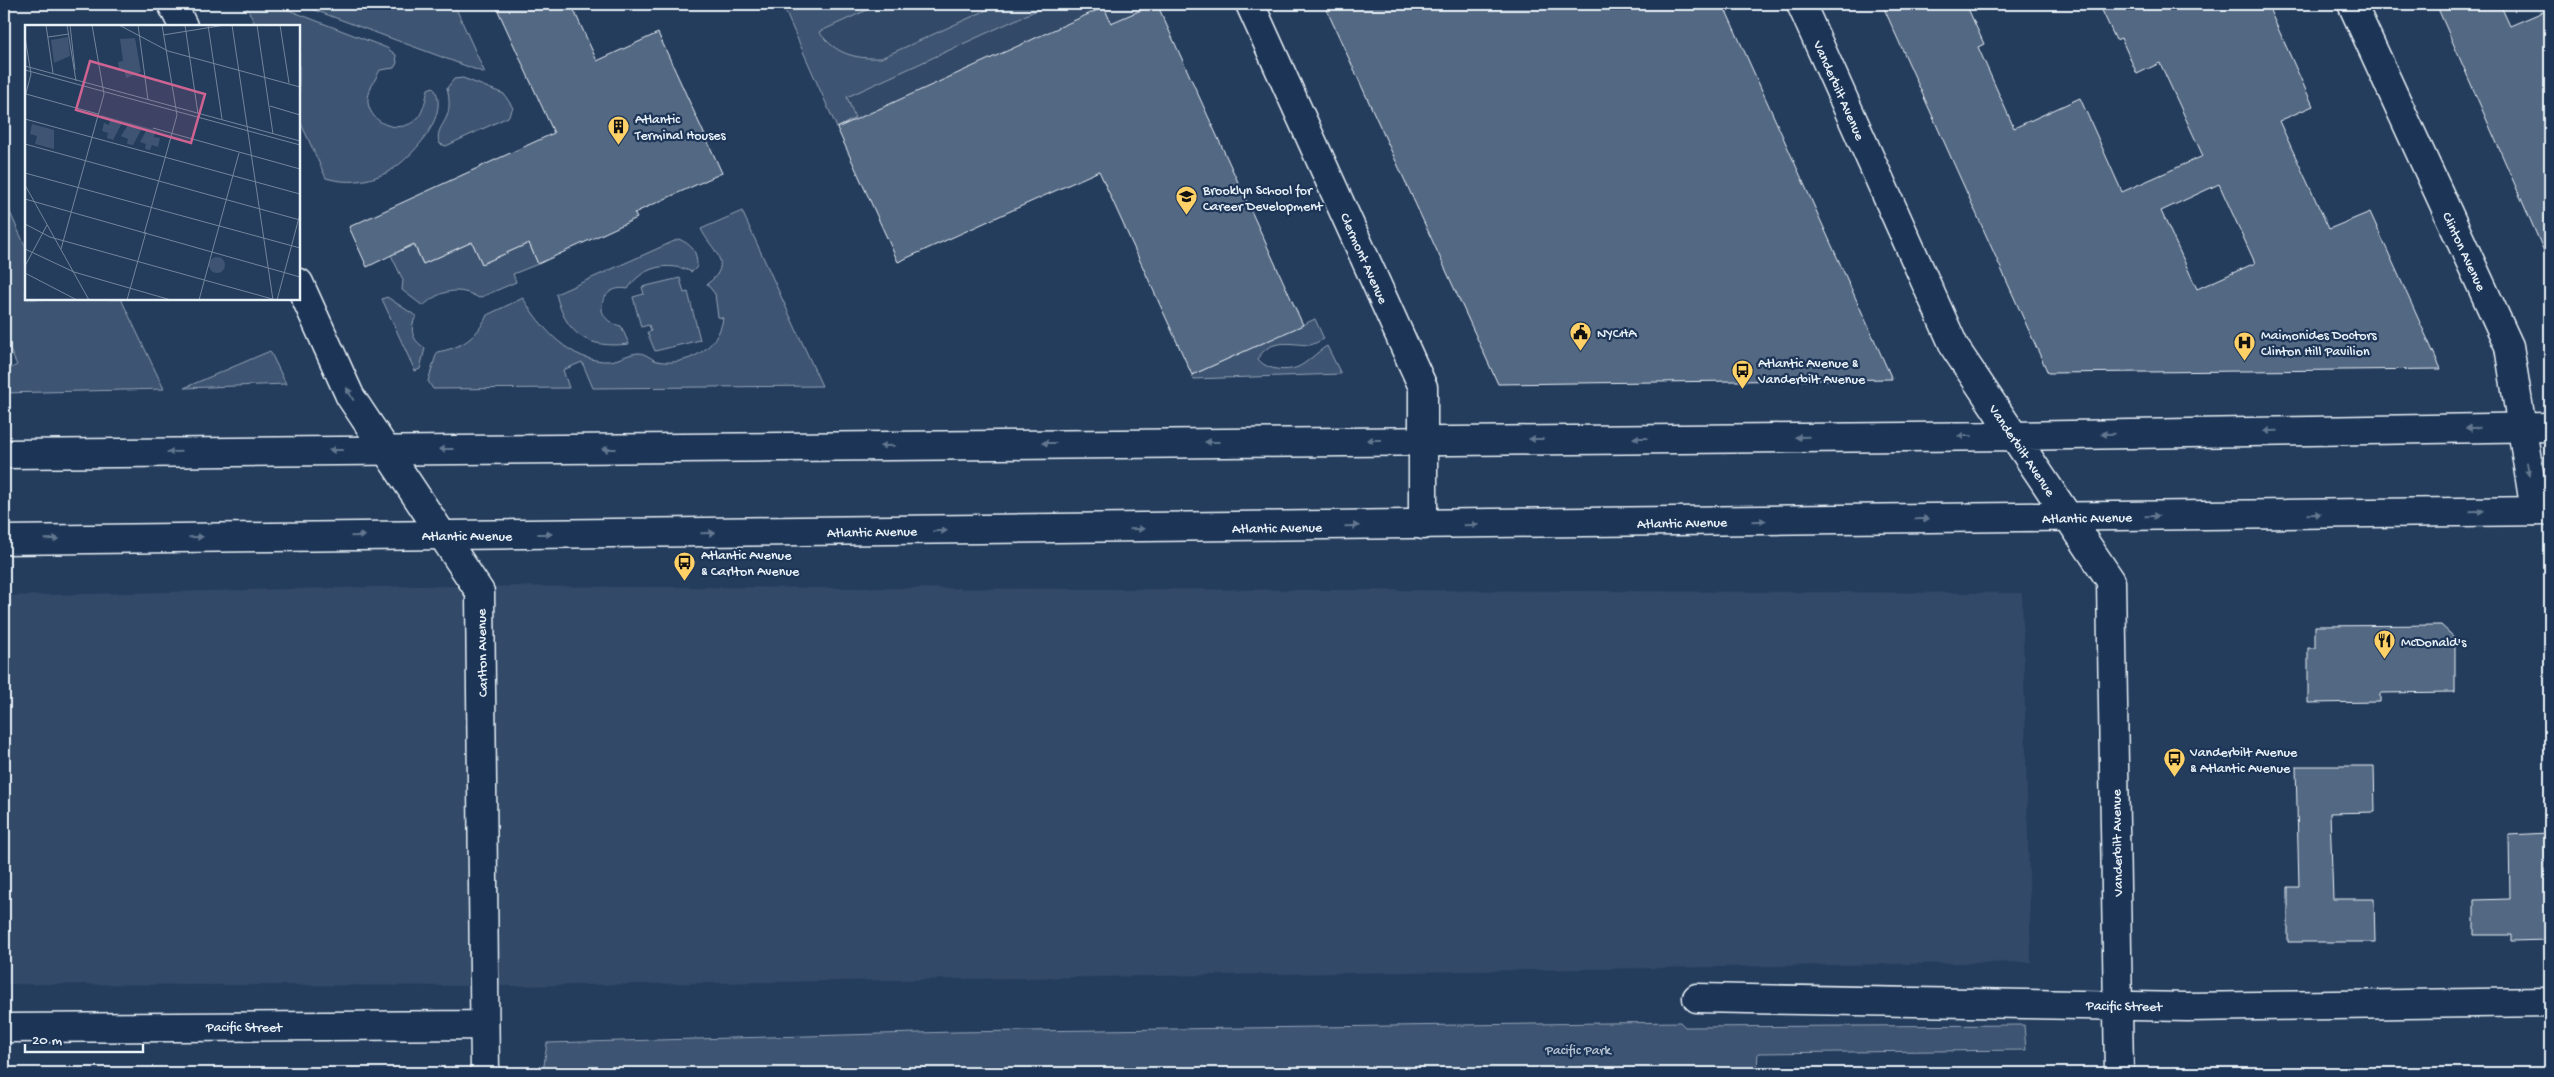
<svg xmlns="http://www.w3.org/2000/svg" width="2554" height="1077" viewBox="0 0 2554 1077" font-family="'Gochi Hand',sans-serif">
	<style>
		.built { fill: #334a68 }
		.green { fill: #3e5472; stroke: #93a2b5 }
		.building { fill: #536782; stroke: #e8f1f8; fill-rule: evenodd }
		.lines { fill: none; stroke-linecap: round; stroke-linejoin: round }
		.minor-casing { stroke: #e8f1f8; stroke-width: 31 }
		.major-casing { stroke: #e8f1f8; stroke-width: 31 }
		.minor { stroke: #1d3557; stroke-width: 28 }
		.major { stroke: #1d3557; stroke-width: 28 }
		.oneway { fill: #64778f }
		.labels { text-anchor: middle; stroke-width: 4.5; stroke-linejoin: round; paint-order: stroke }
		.street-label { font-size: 14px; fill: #e8f1f8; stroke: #1d3557 }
		.poi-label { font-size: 14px; fill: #e8f1f8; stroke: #1d3557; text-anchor: start }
		.park-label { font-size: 14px; fill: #b5c2d0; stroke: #1d3557 }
		.inset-road { fill: none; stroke: #73859b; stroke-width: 1 }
		.view { fill: #cf6492; fill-opacity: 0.15; stroke: #cf6492; stroke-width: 2.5 }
		.inset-edge { fill: none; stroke: #e8f1f8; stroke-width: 2.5 }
	</style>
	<rect width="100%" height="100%" fill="#253d5d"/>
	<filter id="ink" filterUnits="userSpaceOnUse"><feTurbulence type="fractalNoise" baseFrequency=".02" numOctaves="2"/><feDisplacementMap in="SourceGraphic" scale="10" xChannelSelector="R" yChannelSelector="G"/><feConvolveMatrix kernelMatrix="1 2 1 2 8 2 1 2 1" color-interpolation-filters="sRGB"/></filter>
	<g filter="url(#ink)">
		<path class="built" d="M782,4H1155L1111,23L1104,7L837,128Z
			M416,586L2022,593L2031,962L514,986L4,984V596Z"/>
		<path class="green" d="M245,4H273L387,48L396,55L397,63L394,68L380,70C375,80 367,92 368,103C372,126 401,134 417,119C424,111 426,98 428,89L433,87C453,114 410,161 386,173C367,182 346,184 326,178L299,119V26H256Z
			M299,4H454L485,73L309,8Z
			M782,4H880L819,32C836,54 854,59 881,58L1000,4H1050L847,97L855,118L837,128Z
			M463,78L504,94L513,108L508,117L446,146L440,144C434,132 445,124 448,113C450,104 449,96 447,88L454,79Z
			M4,199L26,248V299H121L164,389L4,393V372L17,365L4,337Z
			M742,211L822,386L593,388L582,362L563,370L569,388L433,389L428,381L437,352C461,348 477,338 487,315L523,298C541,328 571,363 610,361C619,360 630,353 639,353C645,353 651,359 657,361C686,367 719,349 723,318L718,317L715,294L707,284C736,263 710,249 701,229Z
			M679,239C693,246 697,251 697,267L692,272C668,261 642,266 628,289C600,283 590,320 621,326L629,344C588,349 566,335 556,294Z
			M472,242L482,264L529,243L538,264L513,274L516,282L479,298C459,286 440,290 423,306L402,290L403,280L391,255L414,245L423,264Z
			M680,278L684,293L688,292L700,340L655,351L647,332L651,331L649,325L641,327L633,297L644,294L642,287Z
			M387,297L416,316C409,330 412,340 425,348L420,369L415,371L382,299Z
			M1315,319L1324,339C1319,341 1313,345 1309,345C1290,344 1269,338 1258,359C1266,370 1286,372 1298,367C1307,363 1317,352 1327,346L1341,374L1193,379L1192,375Z
			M270,351L286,384L184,388Z
			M1680,1022L1685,1027L2024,1025L2026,1050L1758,1053L1757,1073H543L547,1043L955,1032Z"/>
		<path class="building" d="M495,4H571L597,61L658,33L722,173L634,213L637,218L538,264L529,243L482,264L472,242L423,264L414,244L367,267L349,227L554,133Z
			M1155,4H1157L1303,325L1192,375L1099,171L898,262L837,128L1104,7L1111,23Z
			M1324,4H1723L1892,379L1498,384Z
			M1882,4H1966L1984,44L1978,47L2014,128L2080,98L2122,192L2203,156L2160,63L2137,74L2121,38L2116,40L2099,4H2267L2313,106L2279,121L2329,229L2370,212L2441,369L2048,373ZM2219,184L2255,263L2197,289L2161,211Z
			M2436,4H2500L2510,26L2550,9V265Z
			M2441,625L2455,638V692L2380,693V702L2308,703V648H2315V626Z
			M2296,766H2374L2375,812L2330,813L2333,899H2374L2375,942H2288V887H2299Z
			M2548,833L2550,940L2511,941V935H2474V900L2510,899L2509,835Z"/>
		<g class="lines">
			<defs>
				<path id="minor" d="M172,4L183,26
					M1250,4L1423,387V525
					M2352,4L2509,346L2535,511
					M299,283L350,396L480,592L485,1073
					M1697,998L2187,1007L2550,1002
					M4,1028L484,1025"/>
				<path id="major" d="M1801,4L1955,348L2111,581L2119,1073
					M4,454L2014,436L2550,427
					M4,540L2550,511"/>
			</defs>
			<use href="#minor" class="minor-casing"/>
			<use href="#major" class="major-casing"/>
			<use href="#minor" class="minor"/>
			<use href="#major" class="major"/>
		</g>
		<defs><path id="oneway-solid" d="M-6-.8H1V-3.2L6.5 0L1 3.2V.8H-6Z" transform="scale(1.25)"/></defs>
		<g class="oneway">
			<use href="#oneway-solid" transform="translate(350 394) rotate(-118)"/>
			<use href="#oneway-solid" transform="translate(2473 428) rotate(179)"/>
			<use href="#oneway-solid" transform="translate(2271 431) rotate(179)"/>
			<use href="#oneway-solid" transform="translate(2108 434) rotate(179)"/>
			<use href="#oneway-solid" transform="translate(1965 436) rotate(180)"/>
			<use href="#oneway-solid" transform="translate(1802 437) rotate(179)"/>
			<use href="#oneway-solid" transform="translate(1640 438) rotate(180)"/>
			<use href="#oneway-solid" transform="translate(1536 439) rotate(180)"/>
			<use href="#oneway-solid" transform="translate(1374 440) rotate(180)"/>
			<use href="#oneway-solid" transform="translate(1212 442) rotate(180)"/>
			<use href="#oneway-solid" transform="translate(1049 443) rotate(180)"/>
			<use href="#oneway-solid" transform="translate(887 446) rotate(179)"/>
			<use href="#oneway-solid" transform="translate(446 449) rotate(180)"/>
			<use href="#oneway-solid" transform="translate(609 449) rotate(180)"/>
			<use href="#oneway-solid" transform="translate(336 450) rotate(180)"/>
			<use href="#oneway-solid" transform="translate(174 452) rotate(179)"/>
			<use href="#oneway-solid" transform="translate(2528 469) rotate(81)"/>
			<use href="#oneway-solid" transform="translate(2477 511) rotate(-1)"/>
			<use href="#oneway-solid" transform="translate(2314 514) rotate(-1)"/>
			<use href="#oneway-solid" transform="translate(2152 516) rotate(-1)"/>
			<use href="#oneway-solid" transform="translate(1922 519) rotate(-1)"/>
			<use href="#oneway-solid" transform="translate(1759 521) rotate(-1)"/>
			<use href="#oneway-solid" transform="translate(1471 525) rotate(-1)"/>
			<use href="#oneway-solid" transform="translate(1352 526) rotate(-1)"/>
			<use href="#oneway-solid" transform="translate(1137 529) rotate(-1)"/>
			<use href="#oneway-solid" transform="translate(940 531) rotate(-1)"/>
			<use href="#oneway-solid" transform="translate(708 533) rotate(-1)"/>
			<use href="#oneway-solid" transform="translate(545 534)"/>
			<use href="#oneway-solid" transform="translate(358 536) rotate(-1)"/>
			<use href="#oneway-solid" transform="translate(196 537) rotate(-1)"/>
			<use href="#oneway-solid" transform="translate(52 539) rotate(-1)"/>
		</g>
	</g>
	<defs>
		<symbol id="building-pin" viewBox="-11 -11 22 30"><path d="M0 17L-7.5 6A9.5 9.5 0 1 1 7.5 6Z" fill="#ffd166" stroke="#1d3557"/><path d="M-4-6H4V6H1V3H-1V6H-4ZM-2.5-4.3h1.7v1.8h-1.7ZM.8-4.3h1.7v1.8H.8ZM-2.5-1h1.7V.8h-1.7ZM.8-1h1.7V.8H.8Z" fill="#111"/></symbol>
		<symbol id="school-pin" viewBox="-11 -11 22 30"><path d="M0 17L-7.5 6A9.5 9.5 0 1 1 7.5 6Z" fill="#ffd166" stroke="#1d3557"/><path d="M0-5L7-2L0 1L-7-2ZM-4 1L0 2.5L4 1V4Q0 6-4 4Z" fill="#111"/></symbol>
		<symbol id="civic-pin" viewBox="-11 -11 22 30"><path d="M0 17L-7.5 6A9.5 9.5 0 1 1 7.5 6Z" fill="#ffd166" stroke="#1d3557"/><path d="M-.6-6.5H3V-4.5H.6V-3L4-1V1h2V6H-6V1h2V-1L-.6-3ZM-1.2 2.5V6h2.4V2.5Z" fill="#111"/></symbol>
		<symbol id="hospital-pin" viewBox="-11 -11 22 30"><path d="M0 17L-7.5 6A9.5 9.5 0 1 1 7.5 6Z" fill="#ffd166" stroke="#1d3557"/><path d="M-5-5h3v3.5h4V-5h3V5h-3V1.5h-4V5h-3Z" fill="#111"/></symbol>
		<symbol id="bus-pin" viewBox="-11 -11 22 30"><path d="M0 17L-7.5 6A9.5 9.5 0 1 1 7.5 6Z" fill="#ffd166" stroke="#1d3557"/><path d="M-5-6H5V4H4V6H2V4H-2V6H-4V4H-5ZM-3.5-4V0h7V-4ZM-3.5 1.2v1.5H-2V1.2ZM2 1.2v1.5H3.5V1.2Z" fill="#111"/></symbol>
		<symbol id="restaurant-pin" viewBox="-11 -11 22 30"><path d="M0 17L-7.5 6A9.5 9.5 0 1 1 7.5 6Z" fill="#ffd166" stroke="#1d3557"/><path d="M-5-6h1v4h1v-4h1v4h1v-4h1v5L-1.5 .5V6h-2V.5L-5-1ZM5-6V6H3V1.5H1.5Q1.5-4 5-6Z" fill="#111"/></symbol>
	</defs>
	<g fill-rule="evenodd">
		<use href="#building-pin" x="606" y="114" width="25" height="34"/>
		<use href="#school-pin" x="1174" y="184" width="25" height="34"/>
		<use href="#civic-pin" x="1568" y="320" width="25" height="34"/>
		<use href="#hospital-pin" x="2232" y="330" width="25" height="34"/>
		<use href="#bus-pin" x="1730" y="358" width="25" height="34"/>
		<use href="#bus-pin" x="672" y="550" width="25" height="34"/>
		<use href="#restaurant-pin" x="2372" y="628" width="25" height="34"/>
		<use href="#bus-pin" x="2162" y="746" width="25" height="34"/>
	</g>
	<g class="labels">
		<g class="street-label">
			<text transform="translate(1840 90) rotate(66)" y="5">Vanderbilt Avenue</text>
			<text transform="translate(2465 251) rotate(65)" y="5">Clinton Avenue</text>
			<text transform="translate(1365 258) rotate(66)" y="5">Clermont Avenue</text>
			<text transform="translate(2023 450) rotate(56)" y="5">Vanderbilt Avenue</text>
			<text transform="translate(2087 517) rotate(-1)" y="5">Atlantic Avenue</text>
			<text transform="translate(1682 522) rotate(-1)" y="5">Atlantic Avenue</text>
			<text transform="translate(1277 527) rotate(-1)" y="5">Atlantic Avenue</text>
			<text transform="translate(872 531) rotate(-1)" y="5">Atlantic Avenue</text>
			<text x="467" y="540">Atlantic Avenue</text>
			<text transform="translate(481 653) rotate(-91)" y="5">Carlton Avenue</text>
			<text transform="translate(2116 843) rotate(-91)" y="5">Vanderbilt Avenue</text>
			<text transform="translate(2124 1005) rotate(1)" y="5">Pacific Street</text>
			<text x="244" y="1031">Pacific Street</text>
		</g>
		<g class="poi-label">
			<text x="635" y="123">Atlantic<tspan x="635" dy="16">Terminal Houses</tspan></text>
			<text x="1203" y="194">Brooklyn School for<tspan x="1203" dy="16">Career Development</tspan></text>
			<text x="1597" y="337">NYCHA</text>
			<text x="2261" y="339">Maimonides Doctors<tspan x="2261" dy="16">Clinton Hill Pavilion</tspan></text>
			<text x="1758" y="367">Atlantic Avenue &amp;<tspan x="1758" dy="16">Vanderbilt Avenue</tspan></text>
			<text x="701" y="559">Atlantic Avenue<tspan x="701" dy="16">&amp; Carlton Avenue</tspan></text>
			<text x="2401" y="646">McDonald's</text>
			<text x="2190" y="756">Vanderbilt Avenue<tspan x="2190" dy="16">&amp; Atlantic Avenue</tspan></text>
		</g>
		<g class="park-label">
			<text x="1578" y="1054">Pacific Park</text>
		</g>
	</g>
	<g transform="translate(25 25)">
		<rect width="275" height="275" fill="#253d5d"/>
		<path d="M43,12L45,31L29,38L26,15ZM110,13L116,47L101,53L99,44H94L93,37L98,36L95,14ZM76,90L127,104L142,110L130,107L129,112L135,113L133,122L127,120L125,125L120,124L121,119L115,117L121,106L116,105L108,120L102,119L103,114L96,111L103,100L97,98L88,115L82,113L83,108L77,106L79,98L84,100L85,95L75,93ZM7,99L29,105V124L10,119L12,111L5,109ZM184 240a8 8 0 1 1 16 0a8 8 0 1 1-16 0Z" fill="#3e5472"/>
		<path class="inset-road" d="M21,0L28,48M42,0L51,56M45,0L50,45M94,0L143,26L275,62M113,0L123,75M160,0L173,89M183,0L197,94M207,0L248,275M232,0L248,109M255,0L264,58M138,10L200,0M0,12L6,49L0,72M23,12L44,9M0,41L275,116M0,45L275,120M1,69L73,89M245,81L275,90M0,94L275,169M128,103L275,144M0,119L275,195M0,148L275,223M0,160L64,275M0,174L275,252M0,199L25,212L251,275M119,209L152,90L137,0M0,224L49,247L146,275M36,224L79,69L67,0M0,241L22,200M0,248L52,275M102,275L121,207M174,275L214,128M252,275L275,189"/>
		<path class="view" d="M65,36L180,69L166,118L51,85Z"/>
		<rect width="275" height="275" class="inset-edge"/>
	</g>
	<rect width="2554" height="1077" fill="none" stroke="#1d3557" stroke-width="20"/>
	<rect x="10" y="10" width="2534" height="1057" fill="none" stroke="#e8f1f8" stroke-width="2" filter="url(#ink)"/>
	<path d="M25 1044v8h118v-8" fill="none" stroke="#e8f1f8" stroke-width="2.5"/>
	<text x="32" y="1044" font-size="15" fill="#e8f1f8" stroke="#1d3557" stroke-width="4" paint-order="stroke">20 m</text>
</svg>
